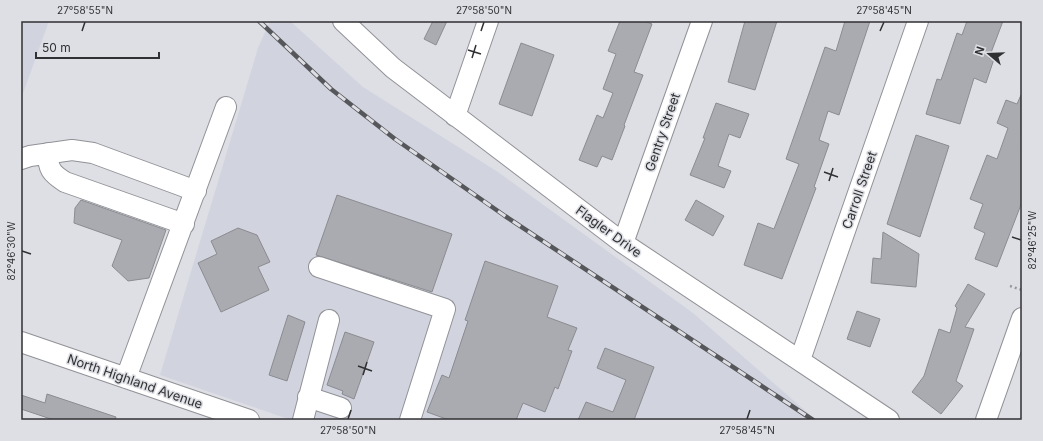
<svg xmlns="http://www.w3.org/2000/svg" width="1043" height="441" viewBox="0 0 1043 441" font-family="Inter,sans-serif">
	<style>
		.built { fill: #d1d3df }
		.building { fill: #aaabb0; stroke: #8b8c91 }
		.lines { fill: none; stroke-linecap: round; stroke-linejoin: round }
		.minor-casing { stroke: #919297; stroke-width: 22 }
		.path { stroke: #95969a; stroke-width: 2.5; stroke-dasharray: 2 3; stroke-linecap: butt }
		.minor { stroke: #fff; stroke-width: 20 }
		.rail-casing { stroke: #56575a; stroke-width: 4.5 }
		.rail { stroke: #dedfe5; stroke-width: 3; stroke-dasharray: 9; stroke-linecap: butt }
		.ticks { fill: none; stroke: #303133; stroke-width: 1.5 }
		.labels { text-anchor: middle; stroke-width: 3; stroke-linejoin: round; paint-order: stroke }
		.street-label { font-size: 13px; fill: #303133; stroke: #dedfe5 }
		.neatline { fill: none; stroke: #303133; stroke-width: 1.5 }
		.ticks-label { font-size: 10px; text-anchor: middle; fill: #303133 }
	</style>
	<rect width="100%" height="100%" fill="#dedfe5"/>
	<path class="built" d="M21,21H49L21,99Z
		M270,21H290L363,87L498,172L693,313L816,420H291L160,375L258,48Z"/>
	<path class="building" d="M433,21H447L436,45L424,39Z
		M620,21H644L652,24L634,72L643,75L624,125L625,126L612,160L602,156L597,167L579,160L597,115L603,118L613,93L603,89L616,54L608,51Z
		M745,21H777L755,90L728,82Z
		M845,21H870L839,115L828,111L819,140L829,144L814,187L816,188L782,279L744,265L758,223L774,229L799,164L786,159L813,82L825,47L836,51Z
		M967,21H1003L989,58L994,59L986,83L974,78L960,124L926,114L937,79L941,80L957,33L962,35Z
		M521,43L554,55L532,116L499,104Z
		M1021,95L1022,202L997,267L975,259L985,233L974,228L983,204L970,199L987,155L997,159L1008,128L997,123L1006,100L1017,104Z
		M716,103L749,114L740,138L729,134L718,166L731,171L724,188L690,175L705,138H703Z
		M916,135L949,146L920,237L887,224Z
		M337,195L452,234L432,292L316,255Z
		M81,200L166,230L149,278L128,281L112,266L122,240L74,223L75,208Z
		M696,200L724,216L713,236L685,220Z
		M238,228L257,235L270,262L258,267L269,290L221,312L198,263L217,254L211,241Z
		M883,232L919,254L916,287L871,283L873,258L881,259Z
		M485,261L558,286L547,317L577,328L568,350L572,351L558,389L555,387L545,412L523,403L516,420H449L427,412L442,375L449,378L468,321L465,320Z
		M968,284L985,294L965,327L974,329L956,381L963,386L941,414L912,392L924,376L939,329L950,333L957,308L955,306Z
		M857,311L880,319L870,347L847,339Z
		M288,315L305,322L287,381L269,375Z
		M345,332L374,342L354,399L342,394L343,391L327,385Z
		M605,348L654,367L634,420H578L586,402L613,412L626,380L597,368Z
		M47,394L116,417L115,420H54L21,409V395L45,403Z"/>
	<g class="lines">
		<defs>
			<path id="minor" d="M343,21L393,68L623,243L889,420
				M455,116L488,21
				M48,153C48,169 51,173 65,182L184,224
				M21,159L30,156L72,150L93,153L196,191
				M623,243L702,21
				M319,267L445,309L410,420
				M21,342L249,420
				M800,360L918,21
				M126,378L226,107
				M308,397L341,408
				M303,420L329,320
				M986,420L1022,318"/>
		</defs>
		<use href="#minor" class="minor-casing"/>
		<path class="path" d="M1010,286L1022,290"/>
		<use href="#minor" class="minor"/>
		<defs>
			<path id="rail" d="M259,21L331,89L395,139L505,216L813,420"/>
		</defs>
		<use href="#rail" class="rail-casing"/>
		<use href="#rail" class="rail"/>
	</g>
	<path class="ticks" d="M82,31L85,22M481,31L484,22M880,31L884,22M468,50L481,54M472,58L476,45M824,172L838,177M829,181L833,168M1012,237L1021,240M22,251L31,254M358,366L372,371M363,375L367,362M348,419L351,410M747,419L750,410"/>
	<g class="labels">
		<g class="street-label">
			<text transform="translate(662 132) rotate(-71)" y="5">Gentry Street</text>
			<text transform="translate(859 190) rotate(-71)" y="5">Carroll Street</text>
			<text transform="translate(609 231) rotate(36)" y="5">Flagler Drive</text>
			<text transform="translate(135 381) rotate(19)" y="5">North Highland Avenue</text>
		</g>
	</g>
	<rect width="1043" height="441" fill="none" stroke="#dedfe5" stroke-width="44"/>
	<g transform="translate(989 54) rotate(289)" stroke="#dedfe5" stroke-width="3" paint-order="stroke">
	<path d="M0-3L7 15L0 10L-7 15Z" fill="#303133"/>
	<text y="-6" font-size="11" font-weight="bold" text-anchor="middle" fill="#303133">N</text>
	</g>
	<path d="M36 52v6h123v-6" fill="none" stroke="#303133" stroke-width="2"/>
	<text x="42" y="52" font-size="12" fill="#303133" stroke="#dedfe5" stroke-width="3" paint-order="stroke">50 m</text>
	<rect x="22" y="22" width="999" height="397" class="neatline"/>
	<g class="ticks-label">
		<text x="85" y="14">27°58'55"N</text>
		<text x="484" y="14">27°58'50"N</text>
		<text x="884" y="14">27°58'45"N</text>
		<text transform="translate(1032 240) rotate(-90)" y="4">82°46'25"W</text>
		<text transform="translate(11 251) rotate(-90)" y="4">82°46'30"W</text>
		<text x="348" y="434">27°58'50"N</text>
		<text x="747" y="434">27°58'45"N</text>
	</g>
</svg>
